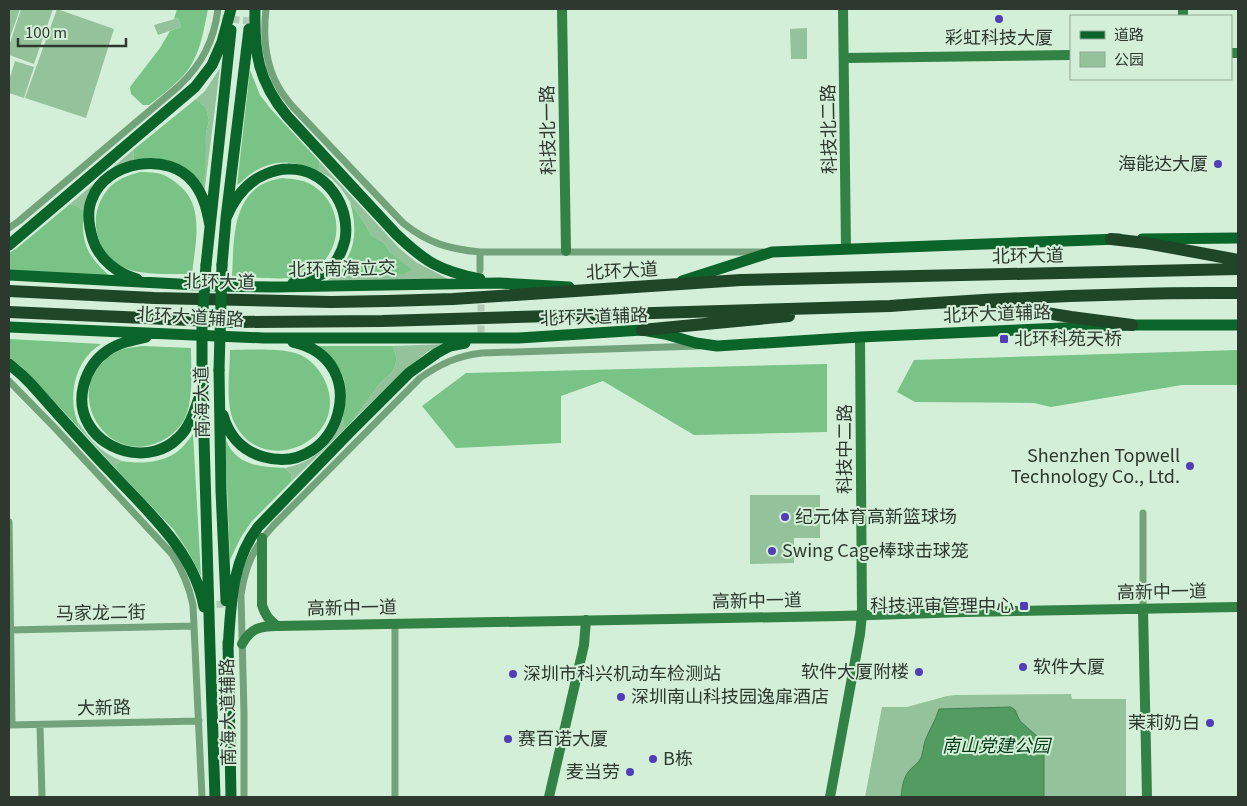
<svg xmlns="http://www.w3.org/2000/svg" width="1247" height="806" viewBox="0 0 1247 806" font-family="Georgia,'Noto Sans SC',serif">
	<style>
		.green { fill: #94c29a }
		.forest { fill: #78c385 }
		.water { fill: #529c61; stroke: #477e52 }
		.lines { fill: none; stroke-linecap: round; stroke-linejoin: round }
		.street-tunnel { stroke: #b3cab6; stroke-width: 7; stroke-dasharray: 7 3.5; stroke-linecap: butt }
		.street { stroke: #73a37a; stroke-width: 7 }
		.secondary { stroke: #328145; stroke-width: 10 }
		.primary { stroke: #0b642a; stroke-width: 11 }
		.highway { stroke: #1e4627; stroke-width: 12 }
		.primary-bridge { stroke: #0b642a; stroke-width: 11 }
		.poi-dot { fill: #513db5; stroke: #d4efd8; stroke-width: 2 }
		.labels { text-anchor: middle; stroke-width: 4; stroke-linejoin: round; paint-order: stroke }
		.poi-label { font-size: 18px; fill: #2d382f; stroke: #d4efd8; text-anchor: start }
		.street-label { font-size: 18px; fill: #2d382f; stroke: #d4efd8 }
		.park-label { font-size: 18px; font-style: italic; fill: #003a13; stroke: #d4efd8 }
	</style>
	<rect width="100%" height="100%" fill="#d4efd8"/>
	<path class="green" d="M9,9H20L9,40Z
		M21,9H53L34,64L9,55V46Z
		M57,9L114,29L86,118L25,98Z
		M178,18L181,27L158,35L154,25Z
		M807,28V59H791L790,29Z
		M15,61L34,67L24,98L9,93V81Z
		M220,68L204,195L202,189L206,133L209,120L206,108L196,99L205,91Z
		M133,150L134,160L119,166L84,212L79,207L70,204Z
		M319,161L399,248L416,262L452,281L324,283L336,274L354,275L369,272L385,274H403V263L390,252L384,243L371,235L367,227L340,187L331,178L318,171L320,167Z
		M445,344L427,352L401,374L354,419L380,383L393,371L397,360L393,346Z
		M343,417L345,429L292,481L291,474L285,468C314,462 333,445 343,417Z
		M78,422C90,440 101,453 122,461L116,465L117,470L79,428Z
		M750,495H820V538H794V563L750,564Z
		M1071,694L1072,699H1126V797H865L882,707H907L947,696L955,695Z"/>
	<path class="forest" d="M177,9H208C203,34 199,62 179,80C170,89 159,97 149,105H143L131,94L130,87L160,48L170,31L181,27L178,18L174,19Z
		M250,70L260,95L270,108L319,161L320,167L318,171C292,160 274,158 249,175C245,178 241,183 237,185Z
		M196,99L206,108L209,120L206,133L205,172L202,189C190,179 174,161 159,159C151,157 143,159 134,160L133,150Z
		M140,172C145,172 151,172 156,173C165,174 173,180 180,186C205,207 195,245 192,274C174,274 143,275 127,269C94,255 86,213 109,188C117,179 129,175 140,172Z
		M282,178C294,179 306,180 315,187C349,211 341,262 302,276C286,281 250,277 232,276C234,244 231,197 267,182C272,180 277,179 282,178Z
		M350,202L367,227L371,235L384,243L390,252L412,270L403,274H385L369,272L354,275L336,274C356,252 358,230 350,202Z
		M70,204L79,207L84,212C80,243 88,257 111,277L9,271V253L17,248Z
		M9,339L101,344C97,347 92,350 89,354C76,368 71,390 74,409C75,416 78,422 79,428L23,368L9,357Z
		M142,346L191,348C191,369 194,401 184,420C176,433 165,441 151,445C103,458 67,395 104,361C110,355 118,350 127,348C132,347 137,347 142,346Z
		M316,346H393L397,360L393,371L380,383L354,419L345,429C344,425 343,421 343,417C343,411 345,404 346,397C347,372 335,361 316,346Z
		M230,350C249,350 277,348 295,353C309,357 319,368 325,381C352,440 262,481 234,422C225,403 230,371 230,350Z
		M1238,350V385H1182L1051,407L1034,403L915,402L897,392L914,360Z
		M827,364V432L694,435L603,381L561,396V443L456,448L422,406L466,373Z
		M193,434L201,576L189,553L174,530L117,470L116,465L122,461C139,464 159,463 174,454C182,449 188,441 193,434Z
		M225,437C227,442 229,448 233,452C246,467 267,467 285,468L291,474L292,481L252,521L241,537L230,560Z"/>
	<path class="water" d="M1011,707L1015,710L1020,721L1038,737L1044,745V797H901C902,788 903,778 909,771C912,767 917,764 920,760C923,755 923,747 925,741C929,730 936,720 939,709Z"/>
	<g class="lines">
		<path class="street-tunnel" d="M222,18L258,22
			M481,294V346
			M206,605L230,604"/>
		<path class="street" d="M266,9C263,35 265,64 279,88C283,95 288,101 293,107L403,223C428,243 448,249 480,252H763
			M9,228L19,221L179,86C202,64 214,41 218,9
			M480,252V270
			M9,381L55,428L172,554C183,571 189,586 193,605L202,797
			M1143,513V609
			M9,522L12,725
			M395,623V797
			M9,630L194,626
			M9,725L199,721
			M40,725L42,797
			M244,797V713L241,595C245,566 254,547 273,526L420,378C440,364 457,356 482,353L698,346"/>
		<path class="secondary" d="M562,9L566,251
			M843,9L846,249
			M1183,9V16
			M1231,53H1238
			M844,58L1071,55
			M262,538V605C265,615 269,620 277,626
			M1143,609L1147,797
			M242,644C251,628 260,626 277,626L841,616L965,612L1238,607
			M549,797L584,645L586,620
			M830,797L860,634L862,615L860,337"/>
		<path class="primary" d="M255,9C254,53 258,81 287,116L396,234C425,262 440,271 480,279
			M226,218C234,199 246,182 266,174C273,171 280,169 288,169C325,168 351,205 345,240C342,252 336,264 326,272C317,278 304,280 293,283
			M1142,239L1238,238
			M9,245L195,87L212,65L222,42L231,9
			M206,265L231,30
			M222,265L226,218L249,29
			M9,275L216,286L274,287L499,283L569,287
			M137,279C118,274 99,259 93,240C89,227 86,212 92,199C106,161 169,150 194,183C204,196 207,210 210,226
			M682,281L772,252L1119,239
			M9,327L264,338H519L642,330L665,334L696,343L717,346L860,337L1132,325H1238
			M146,337C132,340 118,343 107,351C84,367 74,401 89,425C107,455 153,463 178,438C190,427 194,412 199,398
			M9,364L22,375L31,384C57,413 83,443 110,471C147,511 194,551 204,607
			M202,368L210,649L215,797
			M219,370L221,491L226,601
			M223,415C229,436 242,451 264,457C339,478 376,360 293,342
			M228,642L231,797
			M228,649C231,606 231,562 258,527L350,432L409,373L437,353L450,346L465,343"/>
		<path class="highway" d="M1111,239L1146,243L1238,260
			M9,291L154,298L331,302L387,301L453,299L741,280L1238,269
			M996,305L1071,317L1132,325
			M9,312L236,322L382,321L890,306C1006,298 1122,292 1238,293
			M642,330L789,316"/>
		<path class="primary-bridge" d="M202,368V325L206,265
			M219,370L222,265"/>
	</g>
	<g class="poi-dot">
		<circle cx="999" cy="19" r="5"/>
		<circle cx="1218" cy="164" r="5"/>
		<rect x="999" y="334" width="10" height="10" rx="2.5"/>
		<circle cx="1190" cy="466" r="5"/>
		<circle cx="785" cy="517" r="5"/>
		<circle cx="772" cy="551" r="5"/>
		<rect x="1019" y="601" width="10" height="10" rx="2.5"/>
		<circle cx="1023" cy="667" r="5"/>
		<circle cx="919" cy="672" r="5"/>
		<circle cx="513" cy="674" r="5"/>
		<circle cx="621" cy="697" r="5"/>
		<circle cx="1210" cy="723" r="5"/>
		<circle cx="508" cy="739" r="5"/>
		<circle cx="653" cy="759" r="5"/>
		<circle cx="630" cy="772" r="5"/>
	</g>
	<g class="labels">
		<g class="poi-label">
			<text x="999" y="44" text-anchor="middle">彩虹科技大厦</text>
			<text x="1208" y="170" text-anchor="end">海能达大厦</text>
			<text x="1014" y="345">北环科苑天桥</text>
			<text x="1180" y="462" text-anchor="end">Shenzhen Topwell<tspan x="1180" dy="21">Technology Co., Ltd.</tspan></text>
			<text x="795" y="523">纪元体育高新篮球场</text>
			<text x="782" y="557">Swing Cage棒球击球笼</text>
			<text x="1014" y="612" text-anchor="end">科技评审管理中心</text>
			<text x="1033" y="673">软件大厦</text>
			<text x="909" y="678" text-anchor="end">软件大厦附楼</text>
			<text x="523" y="680">深圳市科兴机动车检测站</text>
			<text x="631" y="703">深圳南山科技园逸扉酒店</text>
			<text x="1200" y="729" text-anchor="end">茉莉奶白</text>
			<text x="518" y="745">赛百诺大厦</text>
			<text x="663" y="765">B栋</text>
			<text x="620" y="778" text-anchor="end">麦当劳</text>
		</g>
		<g class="street-label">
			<text transform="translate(829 129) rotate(-91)" y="6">科技北二路</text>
			<text transform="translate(548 130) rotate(-91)" y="6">科技北一路</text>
			<text transform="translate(1028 256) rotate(-1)" y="6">北环大道</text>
			<text transform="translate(342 269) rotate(-1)" y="6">北环南海立交</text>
			<text transform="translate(622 271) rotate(-3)" y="6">北环大道</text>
			<text transform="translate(219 282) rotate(1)" y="6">北环大道</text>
			<text transform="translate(997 314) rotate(-2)" y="6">北环大道辅路</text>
			<text transform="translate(190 317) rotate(3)" y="6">北环大道辅路</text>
			<text transform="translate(594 317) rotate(-2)" y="6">北环大道辅路</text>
			<text transform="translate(202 402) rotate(-91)" y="6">南海大道</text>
			<text transform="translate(845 449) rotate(-90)" y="6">科技中二路</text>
			<text transform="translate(1162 592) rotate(-1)" y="6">高新中一道</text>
			<text transform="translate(757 601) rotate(-1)" y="6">高新中一道</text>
			<text transform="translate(352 608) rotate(-1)" y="6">高新中一道</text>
			<text transform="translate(101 613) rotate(-1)" y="6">马家龙二街</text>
			<text transform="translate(104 708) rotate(-1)" y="6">大新路</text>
			<text transform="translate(228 712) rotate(-91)" y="6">南海大道辅路</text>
		</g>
		<g class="park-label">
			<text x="996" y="752">南山党建公园</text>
		</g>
	</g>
	<rect width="1247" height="806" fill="none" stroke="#2d382f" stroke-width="20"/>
	<rect x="1070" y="15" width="162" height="65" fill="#d4efd8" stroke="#91a694"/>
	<rect x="1080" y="31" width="25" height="8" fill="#0b642a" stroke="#91a694"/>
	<text x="1114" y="40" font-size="15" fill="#2d382f">道路</text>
	<rect x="1080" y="52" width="25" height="15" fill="#94c29a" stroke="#91a694"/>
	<text x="1114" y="65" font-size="15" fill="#2d382f">公园</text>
	<path d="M18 38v8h108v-8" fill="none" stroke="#2d382f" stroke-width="2.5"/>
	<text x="25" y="38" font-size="15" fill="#2d382f" stroke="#d4efd8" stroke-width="4" paint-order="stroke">100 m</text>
</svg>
